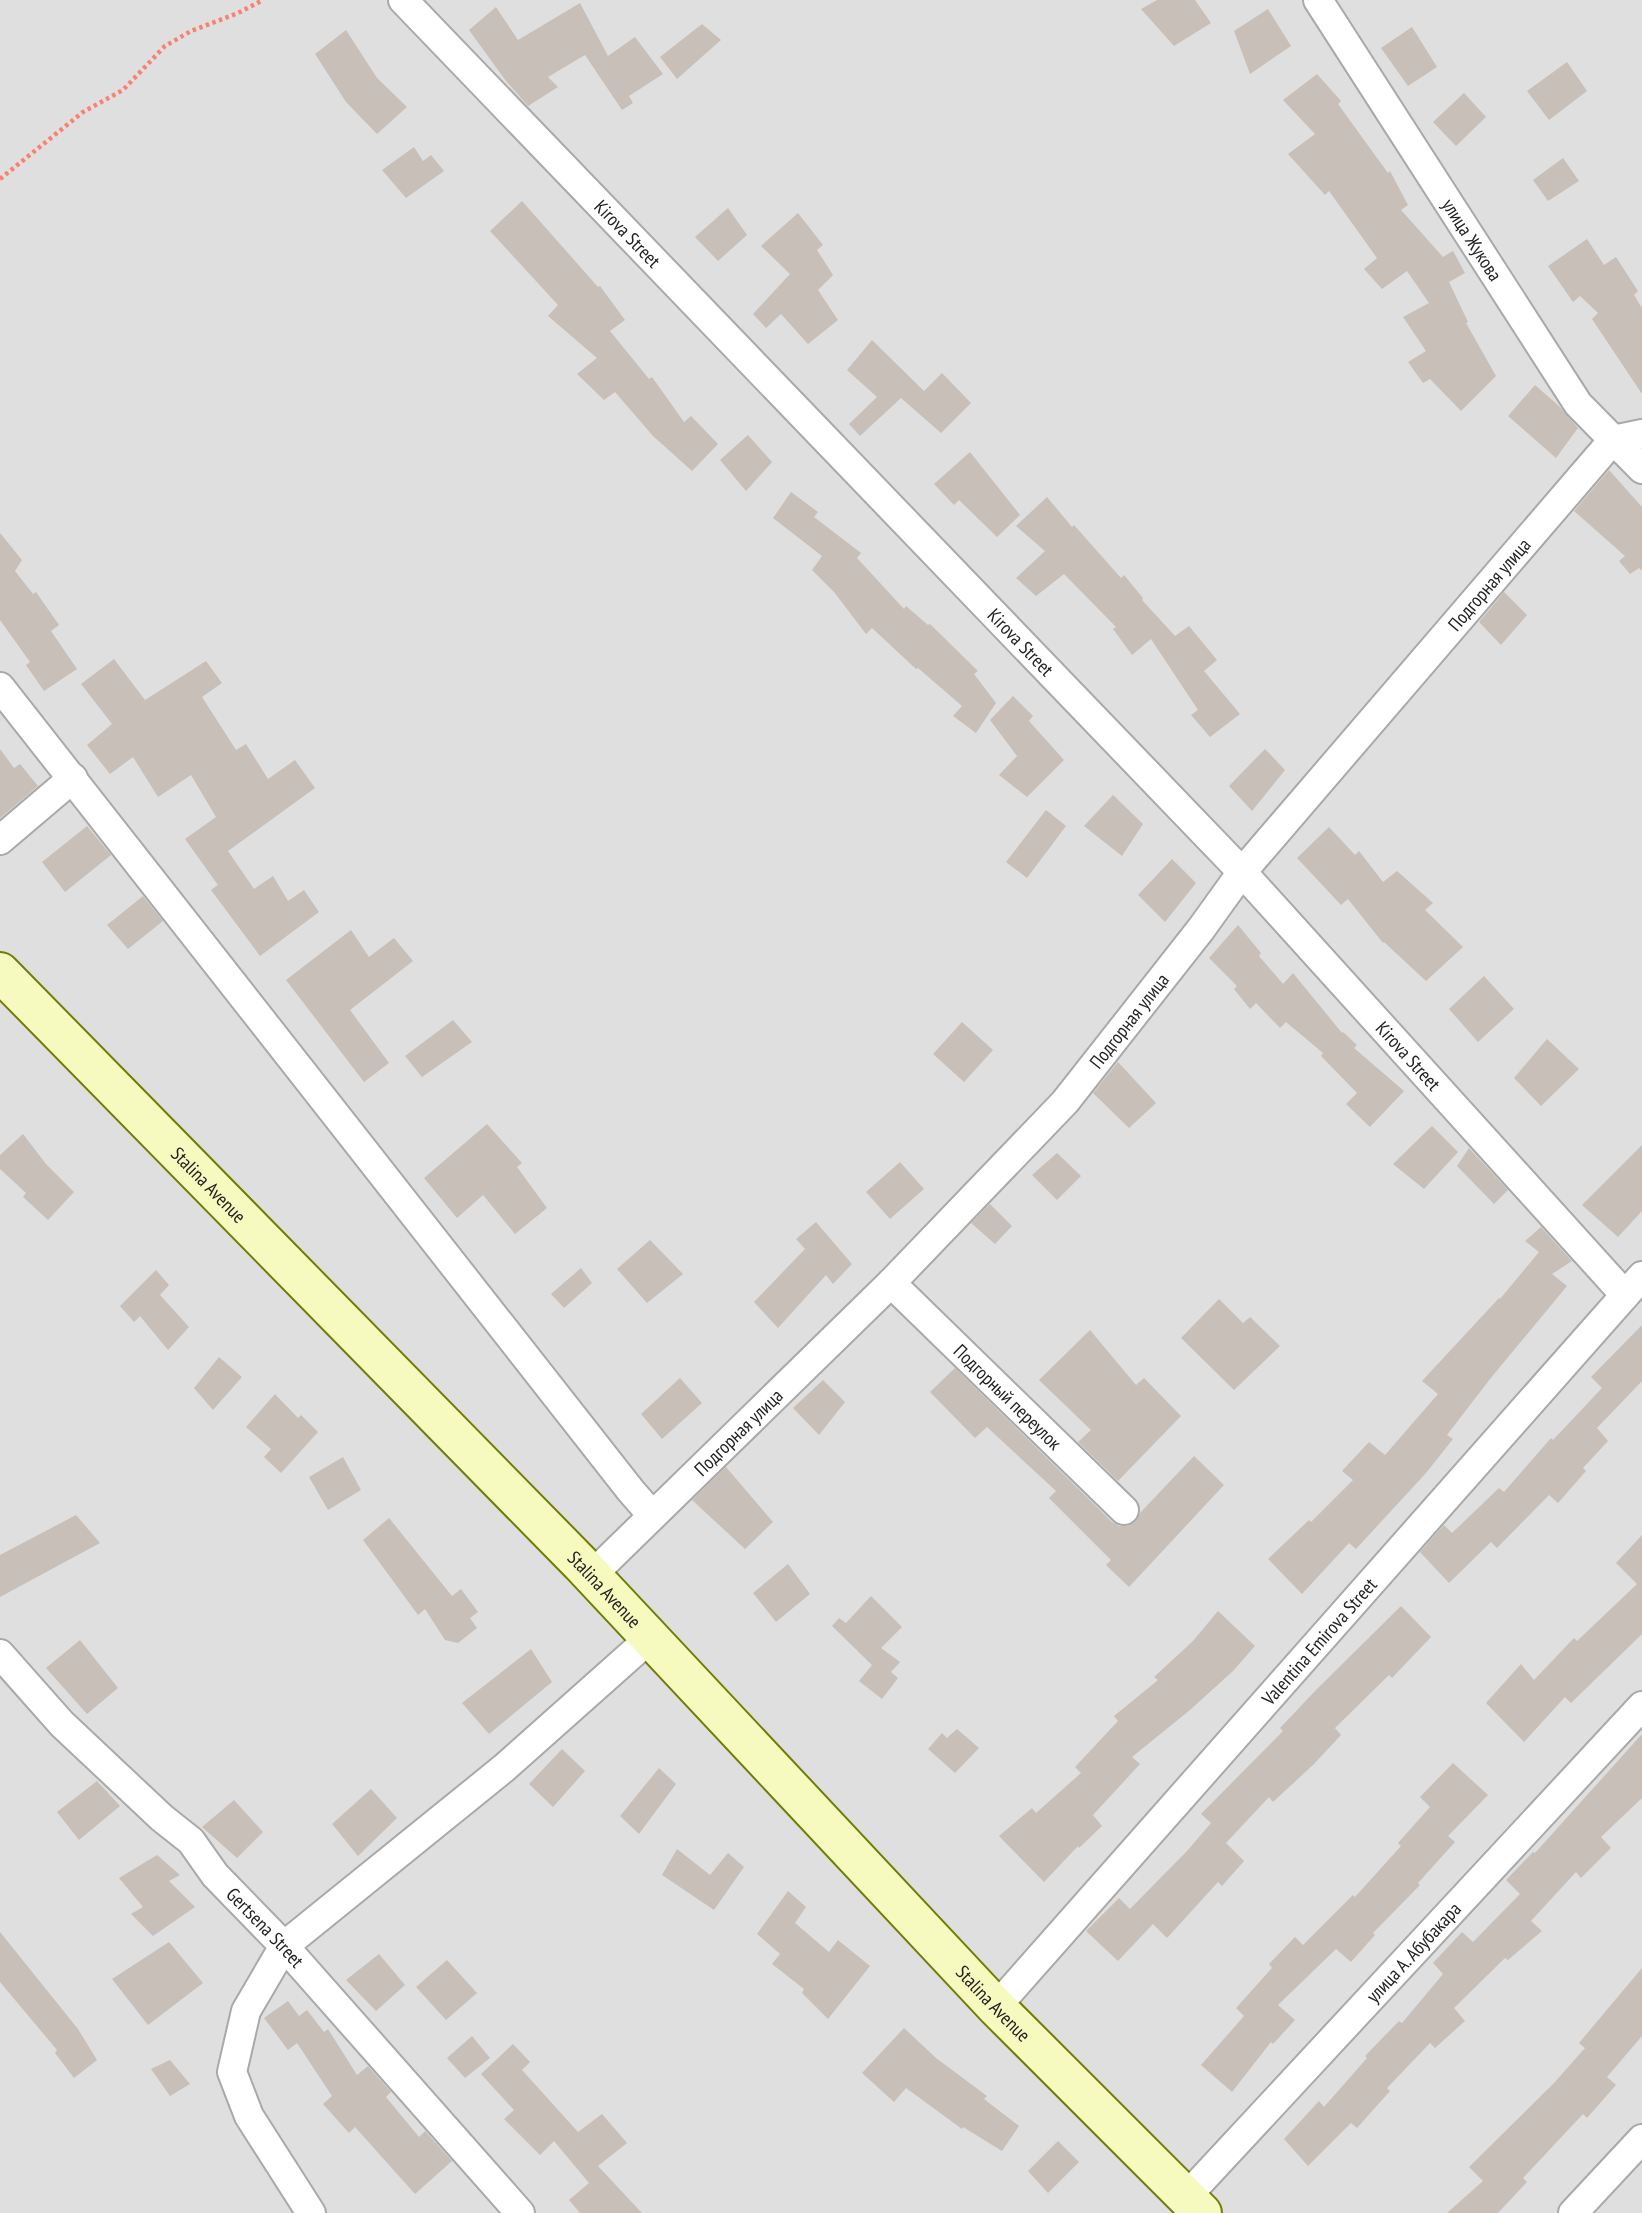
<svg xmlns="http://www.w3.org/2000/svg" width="1642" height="2213" viewBox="0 0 1642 2213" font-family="'PT Sans Narrow',sans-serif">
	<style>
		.residential { fill: #e0dfdf }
		.building { fill: #c7bfb8 }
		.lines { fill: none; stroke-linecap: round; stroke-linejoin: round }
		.street-casing { stroke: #a9a9a9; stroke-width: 32 }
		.secondary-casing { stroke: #707d05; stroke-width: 42 }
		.path { stroke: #fa8072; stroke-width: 4.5; stroke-dasharray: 3.5 3.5; stroke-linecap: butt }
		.street { stroke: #fff; stroke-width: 28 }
		.secondary { stroke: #f7fabf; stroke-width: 38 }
		.labels { text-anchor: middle; stroke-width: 6; stroke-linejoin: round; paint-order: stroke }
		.street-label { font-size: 19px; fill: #222; stroke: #fff }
	</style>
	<rect width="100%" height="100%" fill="#f2efe9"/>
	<path class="residential" d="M0,0H1642V2213H0Z"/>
	<path class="building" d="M1157,0H1195L1211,23L1174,46L1141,9Z
		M580,3L608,56L635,37L663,74L629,96L633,103L622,110L585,55L548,77L558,87L528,106L506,81L469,30L496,7L518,40Z
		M1268,9L1291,46L1250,74L1234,31Z
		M702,24L721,40L677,79L660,57Z
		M1412,27L1437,67L1408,86L1381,48Z
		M346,30L377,78L407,107L377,134L346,102L315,54Z
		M1567,62L1587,91L1549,120L1527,91Z
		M1317,74L1341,101L1338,104L1388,173L1390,171L1408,205L1401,210L1443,257L1453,251L1465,273L1449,282L1468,322L1466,323L1496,376L1461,411L1430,379L1423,383L1408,362L1426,351L1403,317L1429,303L1407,271L1382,289L1364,269L1377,258L1329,191L1325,195L1288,154L1315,134L1283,100Z
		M1464,93L1486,117L1456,146L1433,122Z
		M414,147L423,161L431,155L444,171L406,198L382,170Z
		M1563,158L1579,181L1548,201L1533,180Z
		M522,201L598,287L600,286L625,320L610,331L649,379L652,377L684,422L691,416L718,444L692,471L653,436L615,392L604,400L577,374L597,358L548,316L558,305L490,231Z
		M728,208L747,235L718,261L695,237Z
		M798,213L823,245L817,250L833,275L818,290L838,320L808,344L781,314L766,328L753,314L790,274L761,246Z
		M1587,239L1604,265L1616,257L1638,291L1634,295L1642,308V394L1592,319L1598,313L1580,296L1573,302L1548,266Z
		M872,340L924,391L942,373L971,403L941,433L901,398L860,436L849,424L877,397L847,370Z
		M1535,385L1559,406L1578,428L1556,458L1508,416Z
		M748,435L772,462L746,491L720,460Z
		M970,452L1020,515L997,537L959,500L954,505L934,484Z
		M1609,470L1642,507V571L1639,568L1630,574L1619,561L1625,556L1574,511Z
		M791,492L818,512L814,517L861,553L857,558L904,609L906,606L928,625L930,624L978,671L974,674L996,703L976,733L953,716L962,706L918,668L916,669L872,628L866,634L834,592L812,570L822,556L773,518Z
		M1047,497L1072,527L1074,525L1121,578L1124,575L1143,598L1142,600L1175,636L1189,626L1217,660L1204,671L1240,714L1210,737L1191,715L1198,710L1151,639L1132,655L1113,629L1116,627L1064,574L1036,596L1016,578L1045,551L1016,526Z
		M0,533L22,560L15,571L33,594L36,592L59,625L51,631L77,669L44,691L26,665L30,662L0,620Z
		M1504,592L1527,615L1501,645L1479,622Z
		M114,659L145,700L206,661L222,683L202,697L236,750L246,744L268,779L295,760L315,788L228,851L254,889L273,876L288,901L304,890L319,912L260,956L211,890L218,885L185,839L216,817L191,775L158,797L133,757L110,774L87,745L112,724L81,684Z
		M1013,696L1033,716L1029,721L1064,760L1027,797L999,775L1017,756L990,720Z
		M0,749L14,768L20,764L38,786L0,818Z
		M1265,749L1285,770L1252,811L1229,786Z
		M1113,795L1143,824L1122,856L1084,826Z
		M1046,810L1066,826L1027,878L1006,862Z
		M87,826L111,855L65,892L42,862Z
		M1329,827L1355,855L1359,851L1383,882L1397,871L1433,903L1425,910L1463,947L1426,981L1384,942L1383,943L1348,899L1341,905L1297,858Z
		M1172,859L1196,883L1165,922L1138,895Z
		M143,896L163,921L128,949L107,925Z
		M1238,925L1261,953L1259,956L1283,984L1293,973L1342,1033L1343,1032L1357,1045L1354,1048L1404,1091L1370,1127L1346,1104L1357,1093L1321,1056L1323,1053L1286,1022L1280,1028L1256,1003L1250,1009L1234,989L1237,986L1209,958Z
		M351,930L369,957L394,938L413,961L350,1010L389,1063L364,1082L286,980Z
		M1484,976L1514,1009L1478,1042L1449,1009Z
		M453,1020L472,1042L422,1077L405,1056Z
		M962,1022L993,1050L964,1082L933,1054Z
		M1547,1039L1579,1069L1541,1106L1514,1078Z
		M1118,1062L1156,1103L1129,1128L1093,1093Z
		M487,1124L522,1163L517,1167L547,1208L515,1234L483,1195L457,1218L424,1178Z
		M1432,1126L1458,1152L1424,1189L1393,1164Z
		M23,1134L46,1164L74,1192L48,1220L23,1197L26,1193L0,1169V1155Z
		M1642,1145V1211L1618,1237L1582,1205Z
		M1469,1148L1508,1190L1494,1204L1457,1166Z
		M1057,1153L1081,1176L1057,1200L1032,1175Z
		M900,1162L924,1189L890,1219L866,1192Z
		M990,1204L1012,1226L995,1244L971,1223Z
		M816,1222L852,1264L833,1284L826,1275L778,1328L754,1302L805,1249L796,1239Z
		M1541,1227L1572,1261L1552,1274L1567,1286L1490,1379L1447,1435L1453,1439L1426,1473L1356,1549L1349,1543L1302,1594L1268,1559L1309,1520L1311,1522L1353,1480L1342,1471L1369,1442L1385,1455L1438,1394L1422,1381L1499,1298L1500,1299L1539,1252L1525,1241Z
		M650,1240L683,1274L647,1303L617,1269Z
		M581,1268L592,1283L564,1308L551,1294Z
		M156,1270L169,1285L160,1295L189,1327L168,1350L140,1316L134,1322L120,1306Z
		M1219,1299L1243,1323L1250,1317L1280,1346L1234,1390L1181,1338Z
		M1642,1325V1381L1597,1428L1608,1441L1583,1468L1586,1471L1558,1503L1549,1495L1497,1548L1491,1542L1449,1583L1420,1552L1444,1525L1452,1533L1499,1488L1504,1492L1551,1438L1553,1440L1602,1388L1591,1377Z
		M1090,1330L1136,1385L1144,1378L1181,1416L1118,1481L1078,1442L1091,1430L1039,1380Z
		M219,1357L242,1377L213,1410L194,1388Z
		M955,1368L1112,1522L1119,1526H1128L1135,1522L1140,1513L1194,1456L1224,1485L1129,1587L1106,1565L1111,1560L1049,1498L1056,1491L987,1427L975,1438L930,1392Z
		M680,1378L702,1403L662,1439L641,1414Z
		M823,1380L845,1402L819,1435L793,1408Z
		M275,1394L298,1418L301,1415L318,1432L281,1473L264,1457L271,1449L246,1427Z
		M343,1457L361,1490L328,1510L309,1477Z
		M726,1467L773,1522L745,1549L692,1500Z
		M76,1515L100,1543L0,1597V1555Z
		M389,1518L452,1596L461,1589L478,1612L470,1618L477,1628L458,1643L445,1640L425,1609L418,1615L363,1540Z
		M1642,1535V1634L1571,1703L1565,1697L1524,1742L1486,1703L1521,1664L1534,1680L1574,1638L1577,1641L1637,1584L1616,1563Z
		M788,1564L810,1594L776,1622L753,1593Z
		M871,1596L902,1627L881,1648L900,1662L891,1672L898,1678L882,1699L859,1681L872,1665L832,1626L839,1618L846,1623Z
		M1401,1606L1431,1637L1392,1678L1389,1675L1335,1728L1341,1735L1314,1764L1273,1802L1269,1797L1226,1843L1244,1861L1222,1886L1218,1882L1167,1938L1153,1924L1118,1961L1086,1931L1119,1898L1130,1909L1187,1851L1211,1823L1201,1814L1283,1731L1280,1728L1316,1690Z
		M1218,1611L1255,1646L1233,1671L1190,1710L1132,1757L1140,1764L1093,1815L1102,1826L1079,1848L1078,1846L1044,1882L999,1836L1032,1808L1036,1813L1081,1773L1075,1767L1118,1721L1114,1716L1158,1680L1154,1677L1193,1641Z
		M80,1640L118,1688L87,1714L46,1668Z
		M531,1649L552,1682L489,1734L462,1703Z
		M957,1729L979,1748L955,1773L928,1749L942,1733L947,1738Z
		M1642,1734V1798L1601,1837L1611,1848L1581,1878L1576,1872L1531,1921L1542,1931L1508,1960L1505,1958L1454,2008L1465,2021L1435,2048L1430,2043L1387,2088L1390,2091L1357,2128L1351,2123L1308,2166L1284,2139L1319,2101L1324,2107L1367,2058L1365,2056L1399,2021L1402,2023L1443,1974L1433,1963L1462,1932L1473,1942L1520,1894L1506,1880L1533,1852L1535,1853Z
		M562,1749L585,1771L553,1807L529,1784Z
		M1453,1763L1488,1795L1448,1836L1455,1842L1418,1883L1420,1885L1373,1933L1375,1935L1351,1962L1336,1949L1278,2005L1295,2020L1273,2044L1271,2042L1232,2092L1201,2065L1244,2016L1236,2008L1272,1968L1269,1964L1295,1937L1303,1945L1353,1895L1355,1897L1401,1846L1398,1843L1430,1807L1420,1797Z
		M659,1768L676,1784L639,1834L620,1816Z
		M97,1781L120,1806L79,1840L57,1812Z
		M371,1789L397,1818L358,1856L332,1824Z
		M234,1800L263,1832L237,1858L202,1827Z
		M677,1849L710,1875L728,1853L744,1867L714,1910L662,1875Z
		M157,1855L180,1875L169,1881L195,1907L153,1936L131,1914L143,1907L119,1878Z
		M788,1891L806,1907L795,1923L829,1952L838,1940L870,1966L828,2019L802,1993L804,1989L772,1964L780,1954L757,1934Z
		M0,1932L78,2029L97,2060L74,2078L55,2053L57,2050L0,1982Z
		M169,1942L203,1983L148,2025L112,1979Z
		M379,1954L405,1985L376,2011L346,1980Z
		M447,1960L477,1993L446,2020L416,1987Z
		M1642,1968V2036L1607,2077L1616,2085L1587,2118L1583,2114L1523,2178L1527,2182L1498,2213H1447L1483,2181L1469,2167L1554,2083L1585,2048L1579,2043Z
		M288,2001L299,2016L307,2010L324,2032L328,2029L357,2075L368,2066L391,2092L386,2097L419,2137L425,2131L452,2161L415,2194L355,2127L349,2133L323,2104L332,2096L297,2043L288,2050L264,2018Z
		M904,2028L936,2058L987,2096L984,2099L1019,2126L1002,2151L963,2127L962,2129L906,2088L894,2102L862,2073Z
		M472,2036L490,2058L465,2078L447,2058Z
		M513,2044L530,2062L522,2070L578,2132L602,2114L627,2143L598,2166L642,2213H580L569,2200L589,2183L554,2141L540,2155L504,2119L514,2110L481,2074Z
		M170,2060L190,2084L170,2096L151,2069Z
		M1058,2141L1079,2162L1048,2193L1028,2171Z"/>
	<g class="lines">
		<defs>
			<g id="street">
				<path id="s1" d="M403,0L1242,872L1625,1295"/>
				<path id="s2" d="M1318,0L1578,404L1642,469"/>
				<path d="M0,687L631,1491L652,1515"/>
				<path d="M0,840L73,778"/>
				<path id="s3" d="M891,1283L1124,1510"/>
				<path id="s4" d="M581,1564L592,1575L891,1283L1065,1102L1201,929L1242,872L1613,440L1642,434"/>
				<path id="s5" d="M0,1654L62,1724L162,1818L191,1841L215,1875L284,1946L520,2213"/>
				<path id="s6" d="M996,2007L1642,1276"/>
				<path id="s7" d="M1186,2197L1642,1706"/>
				<path d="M311,2213L249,2116L232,2072L246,2011L284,1946L504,1768L649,1639"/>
				<path d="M1573,2213L1642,2139"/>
			</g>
			<g id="secondary">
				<path id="s8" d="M0,972L581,1564L996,2007L1202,2213"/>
			</g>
		</defs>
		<use href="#street" class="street-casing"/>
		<use href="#secondary" class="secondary-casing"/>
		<path class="path" d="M0,179L83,112L123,90L165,46L191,31L238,13L263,0"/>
		<use href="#street" class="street"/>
		<use href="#secondary" class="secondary"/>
	</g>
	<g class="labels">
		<g class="street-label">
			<text dy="7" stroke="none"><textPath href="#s1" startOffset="324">Kirova Street</textPath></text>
			<text dy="7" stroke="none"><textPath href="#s2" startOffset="285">улица Жукова</textPath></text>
			<text dy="7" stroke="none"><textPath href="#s4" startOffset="1354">Подгорная улица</textPath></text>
			<text dy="7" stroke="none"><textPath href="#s1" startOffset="891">Kirova Street</textPath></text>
			<text dy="7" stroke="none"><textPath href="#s4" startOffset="788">Подгорная улица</textPath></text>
			<text dy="7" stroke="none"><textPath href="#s1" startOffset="1458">Kirova Street</textPath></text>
			<text dy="7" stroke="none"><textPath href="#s8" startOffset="298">Stalina Avenue</textPath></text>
			<text dy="7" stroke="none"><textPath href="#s3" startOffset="163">Подгорный переулок</textPath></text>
			<text dy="7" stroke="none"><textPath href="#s4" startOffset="220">Подгорная улица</textPath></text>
			<text dy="7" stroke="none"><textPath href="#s8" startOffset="864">Stalina Avenue</textPath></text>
			<text dy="7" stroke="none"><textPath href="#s6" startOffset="488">Valentina Emirova Street</textPath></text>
			<text dy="7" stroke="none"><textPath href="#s5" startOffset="382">Gertsena Street</textPath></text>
			<text dy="7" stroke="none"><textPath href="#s7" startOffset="334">улица А. Абубакара</textPath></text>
			<text dy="7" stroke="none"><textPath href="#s8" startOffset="1432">Stalina Avenue</textPath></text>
		</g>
	</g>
</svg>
